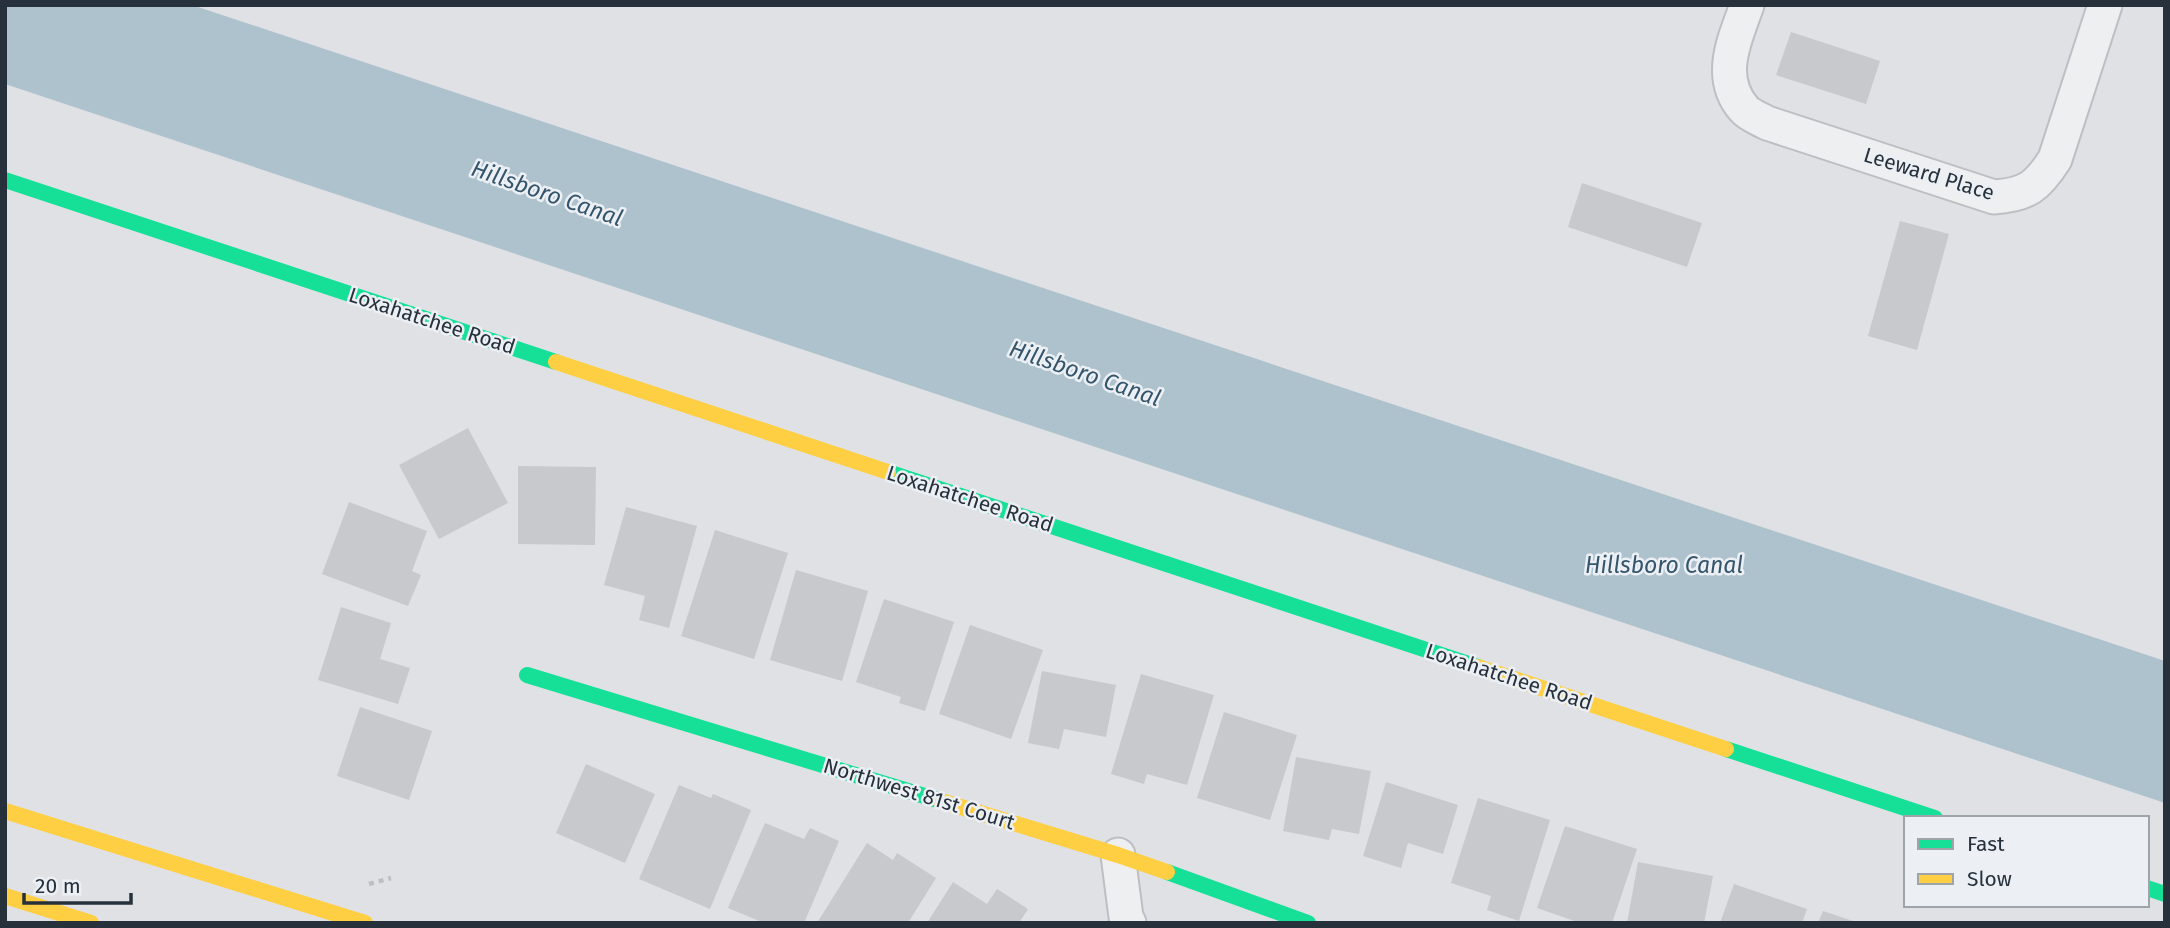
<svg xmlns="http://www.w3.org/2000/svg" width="2170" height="928" viewBox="0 0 2170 928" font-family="'Fira Sans',sans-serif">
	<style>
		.water { fill: #aec2ce }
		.building { fill: #c7c9cc }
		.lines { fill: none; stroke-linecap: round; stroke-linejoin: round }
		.street-casing { stroke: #bdbfc2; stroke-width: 37 }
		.path { stroke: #bdc0c2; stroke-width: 4.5; stroke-dasharray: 5 5; stroke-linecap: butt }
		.street { stroke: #eeeff0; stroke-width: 33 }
		.fast { stroke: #16e098; stroke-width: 16 }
		.slow { stroke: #ffcf43; stroke-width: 16 }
		.labels { text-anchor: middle; stroke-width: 5; stroke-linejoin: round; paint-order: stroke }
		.street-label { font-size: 21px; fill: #27313b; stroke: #ecf0f4 }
		.water-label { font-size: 23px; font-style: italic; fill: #34556c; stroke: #ecf0f4 }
	</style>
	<rect width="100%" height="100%" fill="#dfe1e4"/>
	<path class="water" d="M5,5H192L2165,661V803L5,84Z"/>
	<path class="building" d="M1791,32L1880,61L1866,104L1776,75Z
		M1582,183L1702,223L1687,267L1568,227Z
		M1900,221L1949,234L1917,350L1868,336Z
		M468,428L508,503L439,539L399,465Z
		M518,466L596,467L595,545L518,544Z
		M349,502L427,531L412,571L421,575L408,606L322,574Z
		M626,507L697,526L669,628L639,620L645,596L604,585Z
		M715,530L788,553L754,659L681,636Z
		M796,570L868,591L842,681L770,660Z
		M884,599L954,622L925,711L899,703L901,697L856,682Z
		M341,607L391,623L380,659L410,668L398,704L318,680Z
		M970,625L1043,650L1011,739L939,714Z
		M1042,671L1116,685L1106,737L1064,729L1059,749L1028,743Z
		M1141,674L1214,695L1187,785L1147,774L1144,784L1111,774Z
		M360,707L432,731L409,800L337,776Z
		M1224,712L1297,735L1270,820L1197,798Z
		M1296,757L1371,771L1359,834L1332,829L1329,840L1283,831Z
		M586,764L655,794L625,863L556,833Z
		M1386,782L1458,805L1443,854L1408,843L1401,868L1363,856Z
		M679,785L711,798L713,794L751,810L710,909L639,879Z
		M1478,798L1550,820L1519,921L1487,910L1491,896L1451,883Z
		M765,823L804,839L810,828L839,841L804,923H764L728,908Z
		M1565,826L1637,849L1612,923H1580L1537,908Z
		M867,843L893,860L897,853L936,878L908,923H817Z
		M1638,862L1713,876L1704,923H1627Z
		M953,882L987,904L997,889L1028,909L1019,923H927Z
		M1734,884L1807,909L1802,923H1720Z
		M1823,911L1856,922V923H1818Z"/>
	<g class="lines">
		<defs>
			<path id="street" d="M1747,5C1735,39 1716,77 1744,109C1749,115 1760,119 1767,123L1994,197C2027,195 2038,186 2055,159L2105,5
				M1118,855L1126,917L1129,923"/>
		</defs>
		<use href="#street" class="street-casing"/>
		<path class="path" d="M369,884L391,878"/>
		<use href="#street" class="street"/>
		<path class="fast" d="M5,180L556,362
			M888,472L1478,667
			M527,675L941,801
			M1726,749L1935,818
			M1167,872L1308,923
			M2147,888L2165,894"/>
		<path class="slow" d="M556,362L888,472
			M1478,667L1726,749
			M941,801L1118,855L1167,872
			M5,811L365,923
			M5,896L91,923"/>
	</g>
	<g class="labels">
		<g class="street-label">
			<text transform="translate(1929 174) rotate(17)" y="7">Leeward Place</text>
			<text transform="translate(432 321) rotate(18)" y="7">Loxahatchee Road</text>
			<text transform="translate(970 499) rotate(18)" y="7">Loxahatchee Road</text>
			<text transform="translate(1509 677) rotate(18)" y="7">Loxahatchee Road</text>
			<text transform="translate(919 794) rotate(17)" y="7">Northwest 81st Court</text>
		</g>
		<g class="water-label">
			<text transform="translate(547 193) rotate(19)" y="8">Hillsboro Canal</text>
			<text transform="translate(1085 373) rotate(19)" y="8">Hillsboro Canal</text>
			<text x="1664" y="573">Hillsboro Canal</text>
		</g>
	</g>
	<rect width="2170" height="928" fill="none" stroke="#27313b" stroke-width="14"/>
	<rect x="1904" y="816" width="245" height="91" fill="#ecf0f4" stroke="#9da4aa" stroke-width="2"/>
	<rect x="1918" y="839" width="35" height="10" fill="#16e098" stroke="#9da4aa" stroke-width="2"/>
	<text x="1967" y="851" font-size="21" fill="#27313b">Fast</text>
	<rect x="1918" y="874" width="35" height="10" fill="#ffcf43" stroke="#9da4aa" stroke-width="2"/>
	<text x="1967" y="886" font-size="21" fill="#27313b">Slow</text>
	<path d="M24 893v10h107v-10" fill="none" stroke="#27313b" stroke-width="3.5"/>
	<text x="35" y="893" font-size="21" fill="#27313b" stroke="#ecf0f4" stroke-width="5" paint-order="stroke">20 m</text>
</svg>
